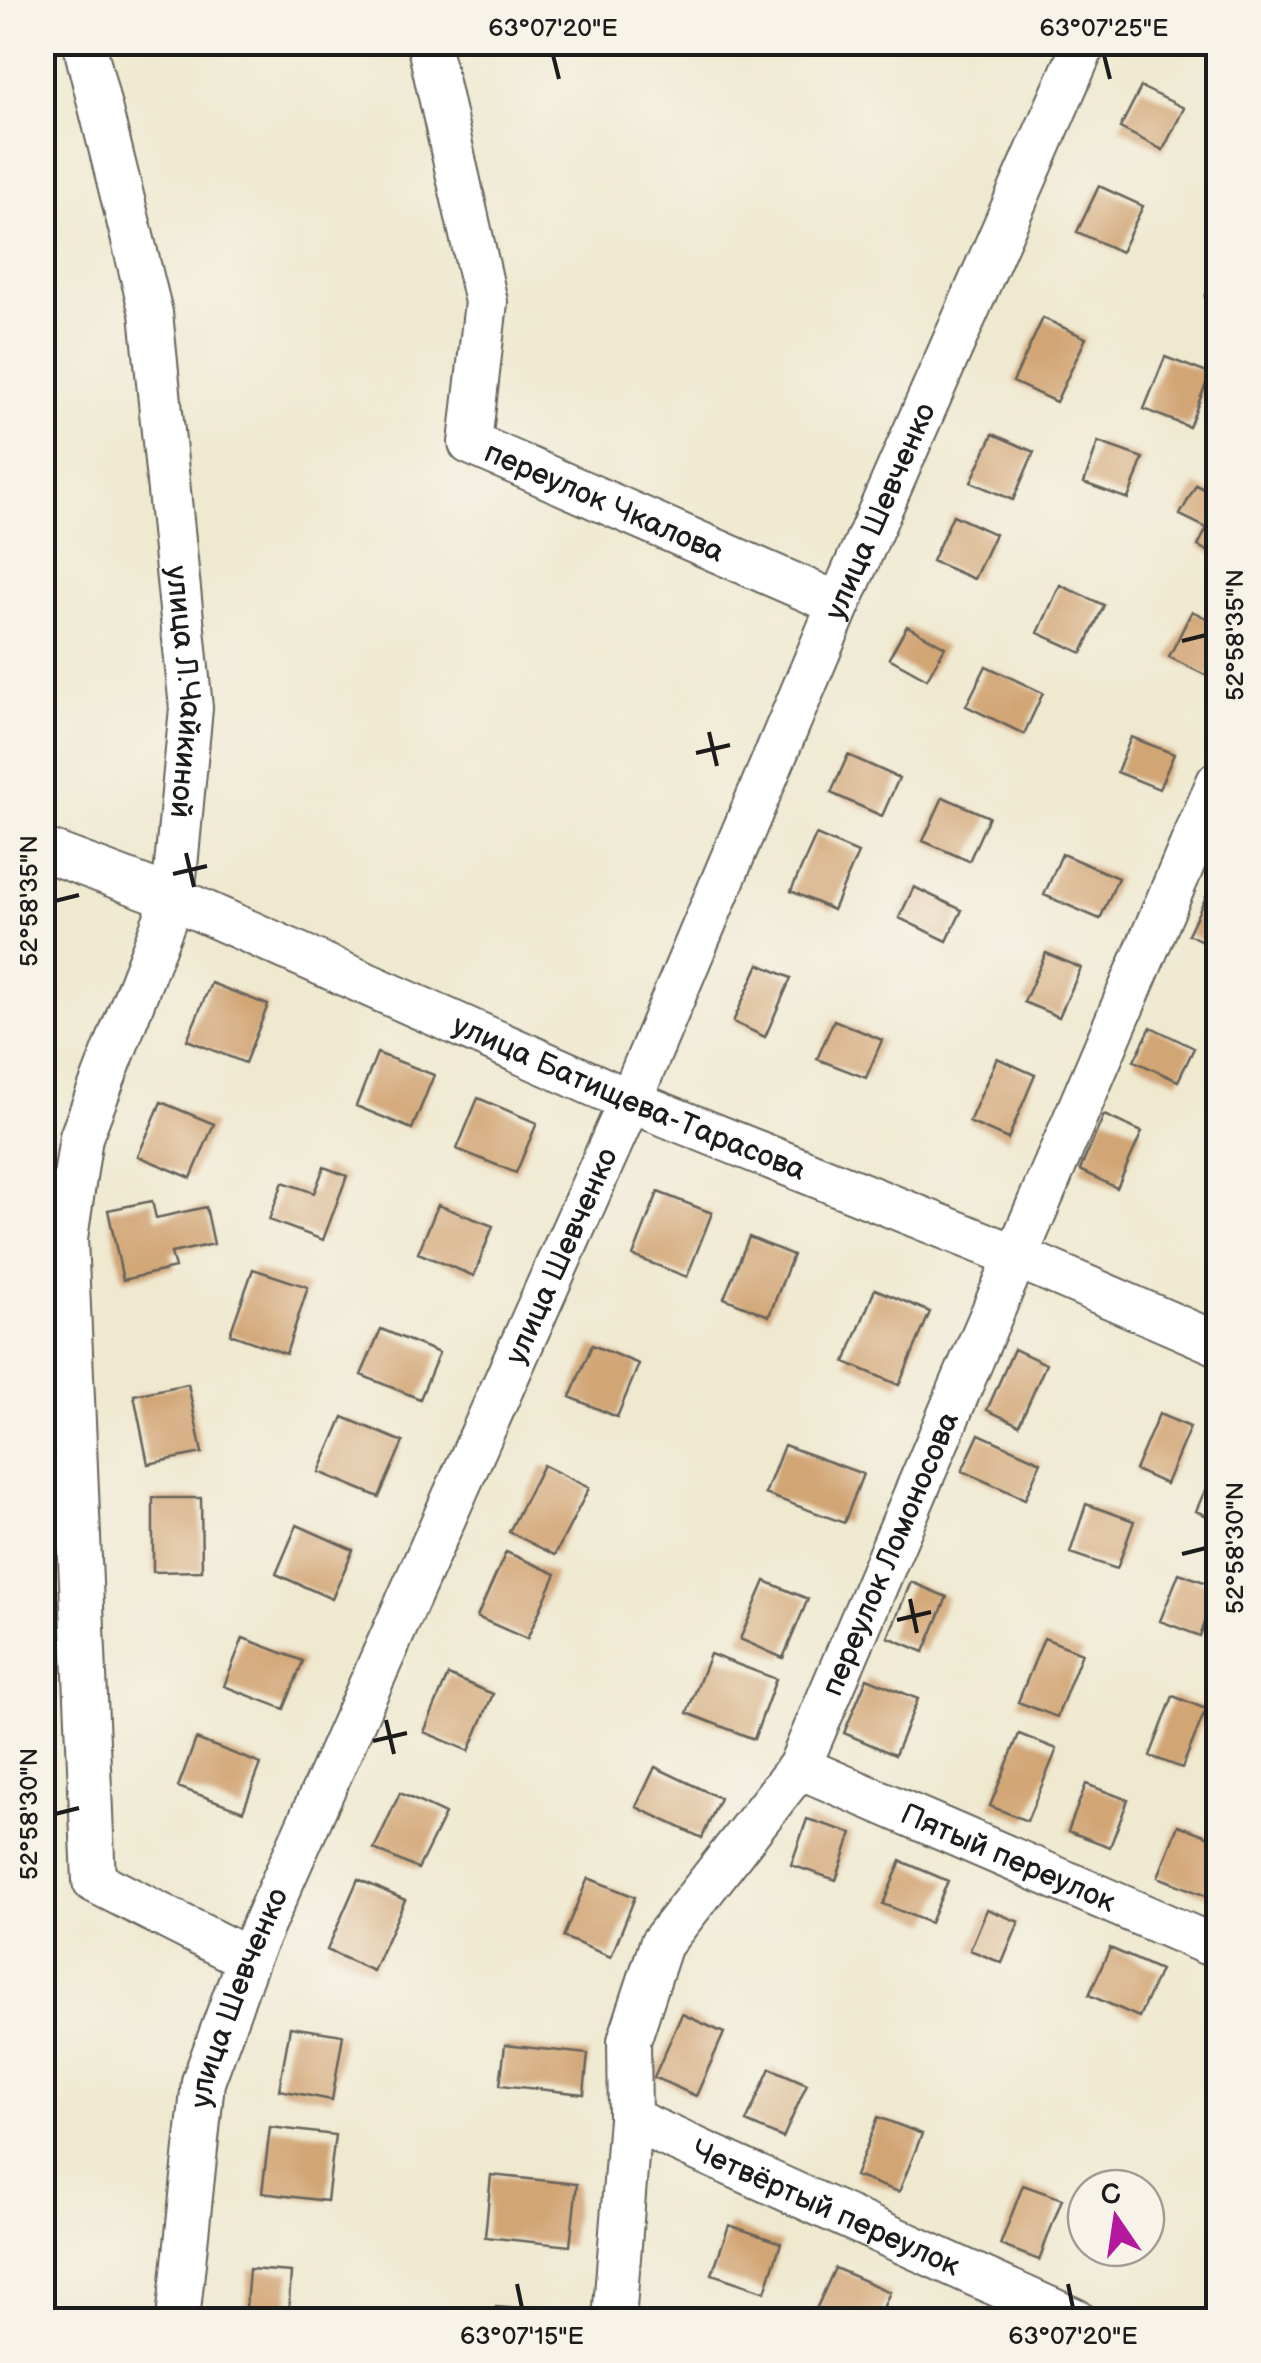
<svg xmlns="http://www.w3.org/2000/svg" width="1261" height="2363" viewBox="0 0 1261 2363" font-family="'Balsamiq Sans',sans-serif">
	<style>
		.building { fill: #d2a575 }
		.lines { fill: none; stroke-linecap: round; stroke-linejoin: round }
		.minor-casing { stroke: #66645b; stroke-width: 46 }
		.minor { stroke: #fff; stroke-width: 42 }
		.ticks { fill: none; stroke: #1c1c1c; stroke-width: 4 }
		.labels { text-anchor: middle; stroke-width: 9; stroke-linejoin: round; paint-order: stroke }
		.street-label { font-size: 30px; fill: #1c1c1c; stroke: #f7f3e8 }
		.neatline { fill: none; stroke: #1c1c1c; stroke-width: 4 }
		.ticks-label { font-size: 25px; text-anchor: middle; fill: #1c1c1c }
	</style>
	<rect width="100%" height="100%" fill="#f7f3e8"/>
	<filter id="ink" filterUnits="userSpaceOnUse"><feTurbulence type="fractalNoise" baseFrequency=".01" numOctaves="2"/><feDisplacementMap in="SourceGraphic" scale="20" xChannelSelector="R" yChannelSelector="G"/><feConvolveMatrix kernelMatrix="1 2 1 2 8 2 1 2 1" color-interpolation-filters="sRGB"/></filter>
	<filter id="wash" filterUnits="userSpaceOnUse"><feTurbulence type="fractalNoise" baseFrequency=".0048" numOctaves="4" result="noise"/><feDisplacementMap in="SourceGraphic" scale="40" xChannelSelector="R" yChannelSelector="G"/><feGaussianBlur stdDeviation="2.25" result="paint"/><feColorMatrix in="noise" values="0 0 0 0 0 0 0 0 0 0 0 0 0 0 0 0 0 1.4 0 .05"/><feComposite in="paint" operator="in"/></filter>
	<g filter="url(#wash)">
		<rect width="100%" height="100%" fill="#efe9d0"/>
		<g id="blocks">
			<path class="building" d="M1141,87L1184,108L1163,150L1120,128Z
				M1099,186L1143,206L1121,252L1077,232Z
				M1218,269V304L1205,297Z
				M1043,318L1086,338L1056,402L1013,382Z
				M1165,357L1210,374L1189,427L1144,409Z
				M993,434L1034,452L1013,500L971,482Z
				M1098,442L1143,458L1128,499L1084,483Z
				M1196,485L1218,496V557L1198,546L1207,528L1180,515Z
				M953,515L995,534L974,579L932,561Z
				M1060,585L1104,605L1082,653L1038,633Z
				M1192,611L1218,624V657L1209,677L1169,657Z
				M907,626L945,647L927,679L889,658Z
				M986,666L1043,693L1024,734L966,706Z
				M1131,737L1174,754L1159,789L1117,772Z
				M848,755L899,778L882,816L831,793Z
				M943,797L989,817L969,861L923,841Z
				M816,835L858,853L833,910L791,891Z
				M1062,854L1118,878L1100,919L1044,895Z
				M914,887L962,910L947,941L899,918Z
				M1207,895L1218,901V949L1188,934Z
				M1046,953L1081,968L1059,1017L1024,1002Z
				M759,964L791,978L765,1037L733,1022Z
				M211,983L268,1005L245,1063L187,1040Z
				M834,1020L882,1040L866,1078L817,1059Z
				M1151,1027L1194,1048L1178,1081L1134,1061Z
				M377,1053L434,1075L412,1129L356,1106Z
				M997,1058L1035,1075L1008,1139L969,1122Z
				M478,1098L537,1123L516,1173L457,1149Z
				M161,1102L214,1124L191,1178L138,1156Z
				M1104,1115L1142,1132L1117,1188L1080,1170Z
				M324,1167L347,1176L323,1240L269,1220L283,1182L314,1193Z
				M658,1192L712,1213L687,1277L633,1256Z
				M152,1201L156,1218L206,1207L214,1244L171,1253L175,1268L123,1280L108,1210Z
				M438,1205L493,1226L474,1276L418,1253Z
				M749,1237L793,1255L769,1316L724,1298Z
				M253,1269L308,1287L286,1354L230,1334Z
				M875,1289L930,1312L899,1385L845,1362Z
				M381,1329L439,1353L420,1399L361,1375Z
				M592,1345L639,1364L617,1417L570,1397Z
				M1014,1349L1046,1364L1019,1425L987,1410Z
				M188,1384L202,1453L148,1464L134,1395Z
				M1159,1414L1190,1427L1166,1484L1135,1470Z
				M343,1417L403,1442L379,1497L319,1472Z
				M979,1434L1041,1462L1025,1499L962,1471Z
				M784,1445L863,1474L844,1523L765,1494Z
				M1218,1460V1521L1196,1511Z
				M543,1465L589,1488L555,1555L509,1532Z
				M153,1498H201L202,1571L153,1572Z
				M1086,1504L1134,1521L1117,1569L1070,1553Z
				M297,1525L353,1550L332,1599L276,1574Z
				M506,1552L556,1574L527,1639L477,1617Z
				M1179,1573L1218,1587L1200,1636L1160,1621Z
				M765,1581L808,1599L783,1658L740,1639Z
				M911,1582L947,1597L924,1652L888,1637Z
				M243,1638L303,1661L284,1709L224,1686Z
				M1044,1638L1082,1653L1057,1717L1018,1702Z
				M710,1654L776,1679L754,1739L687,1713Z
				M448,1675L493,1694L469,1751L424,1732Z
				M867,1678L918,1699L895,1755L844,1733Z
				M1173,1696L1206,1709L1182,1768L1150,1756Z
				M1019,1734L1057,1749L1027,1821L990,1806Z
				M196,1739L261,1764L243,1811L178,1787Z
				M655,1767L720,1798L702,1838L636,1807Z
				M1086,1784L1128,1800L1110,1847L1068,1831Z
				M400,1793L445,1814L418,1869L374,1849Z
				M807,1819L852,1833L836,1880L791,1865Z
				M1178,1825L1218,1840L1216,1900L1158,1877Z
				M901,1861L948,1881L930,1923L883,1904Z
				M588,1878L635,1897L611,1957L563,1937Z
				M358,1879L405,1900L373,1971L327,1950Z
				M987,1909L1019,1922L1002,1963L970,1950Z
				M1110,1948L1160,1970L1139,2017L1089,1995Z
				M682,2014L724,2033L696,2096L654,2077Z
				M290,2027L343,2035L332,2100L279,2090Z
				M505,2045L588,2054L584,2094L500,2085Z
				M770,2068L807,2084L783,2138L746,2122Z
				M878,2117L922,2134L899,2192L855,2176Z
				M270,2127L335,2135L327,2201L262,2193Z
				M491,2175L577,2184L570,2246L485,2237Z
				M1023,2185L1062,2199L1039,2260L1000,2245Z
				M729,2225L781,2243L765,2292L712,2274Z
				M835,2268L890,2292L878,2320H811Z
				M249,2269L291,2272L288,2320H245Z
				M496,2307L560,2313V2320H495Z"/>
		</g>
	</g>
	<g filter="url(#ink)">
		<use href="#blocks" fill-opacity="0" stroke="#66645b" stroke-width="2.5"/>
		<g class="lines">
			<defs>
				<g id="minor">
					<path id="s1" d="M84,42L151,313L191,708L173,898L81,1137L66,1238L94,1881L248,1959"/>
					<path id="s2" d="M428,42L486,302L470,443L839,604"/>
					<path id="s3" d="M42,849L173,898L630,1101L1018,1257L1218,1344"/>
					<path id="s4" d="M799,1767L1218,1948"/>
					<path id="s5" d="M630,2119L1075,2320"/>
					<path id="s6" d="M178,2320L203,2082L248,1959L630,1101L839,604L1085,42"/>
					<path id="s7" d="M614,2320L630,2119L629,2041L661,1944L799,1767L1218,782"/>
				</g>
			</defs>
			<use href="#minor" class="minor-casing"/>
			<use href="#minor" class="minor"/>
		</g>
	</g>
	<path class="ticks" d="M553,55L559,79M1104,55L1110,79M1182,641L1206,635M709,732L717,766M696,753L730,745M186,853L194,887M173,874L207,866M55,901L79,895M1182,1554L1206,1548M910,1599L917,1633M897,1620L931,1612M386,1720L394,1754M373,1741L407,1733M55,1814L79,1808M517,2284L522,2308M1068,2284L1073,2308"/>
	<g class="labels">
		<g class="street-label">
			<text dy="10" stroke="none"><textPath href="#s2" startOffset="555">переулок Чкалова</textPath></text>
			<text dy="10" stroke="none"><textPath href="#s6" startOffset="1950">улица Шевченко</textPath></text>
			<text dy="10" stroke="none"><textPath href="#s1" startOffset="660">улица Л.Чайкиной</textPath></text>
			<text dy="10" stroke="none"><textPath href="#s3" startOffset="638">улица Батищева-Тарасова</textPath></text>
			<text dy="10" stroke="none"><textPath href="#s6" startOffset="1140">улица Шевченко</textPath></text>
			<text dy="10" stroke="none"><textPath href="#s7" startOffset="838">переулок Ломоносова</textPath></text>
			<text dy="10" stroke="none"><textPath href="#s4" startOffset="228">Пятый переулок</textPath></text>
			<text dy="10" stroke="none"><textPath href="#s6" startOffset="330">улица Шевченко</textPath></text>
			<text dy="10" stroke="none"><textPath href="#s5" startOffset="215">Четвёртый переулок</textPath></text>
		</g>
	</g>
	<rect width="1261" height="2363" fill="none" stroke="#f7f3e8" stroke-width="110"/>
	<g transform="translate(1116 2218) rotate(347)"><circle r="48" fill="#f7f3e8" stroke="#9f9d96" stroke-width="2.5"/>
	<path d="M0-8L18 38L0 25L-18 38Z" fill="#b5179e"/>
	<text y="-15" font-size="28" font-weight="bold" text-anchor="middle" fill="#1c1c1c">С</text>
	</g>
	<rect x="55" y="55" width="1151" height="2253" class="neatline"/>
	<g class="ticks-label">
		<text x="553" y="36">63°07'20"E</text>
		<text x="1104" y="36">63°07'25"E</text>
		<text transform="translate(1234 635) rotate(-90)" y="9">52°58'35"N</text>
		<text transform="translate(28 901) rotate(-90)" y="9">52°58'35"N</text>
		<text transform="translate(1234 1548) rotate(-90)" y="9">52°58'30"N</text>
		<text transform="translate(28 1814) rotate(-90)" y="9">52°58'30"N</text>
		<text x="522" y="2344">63°07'15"E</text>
		<text x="1073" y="2344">63°07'20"E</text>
	</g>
</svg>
